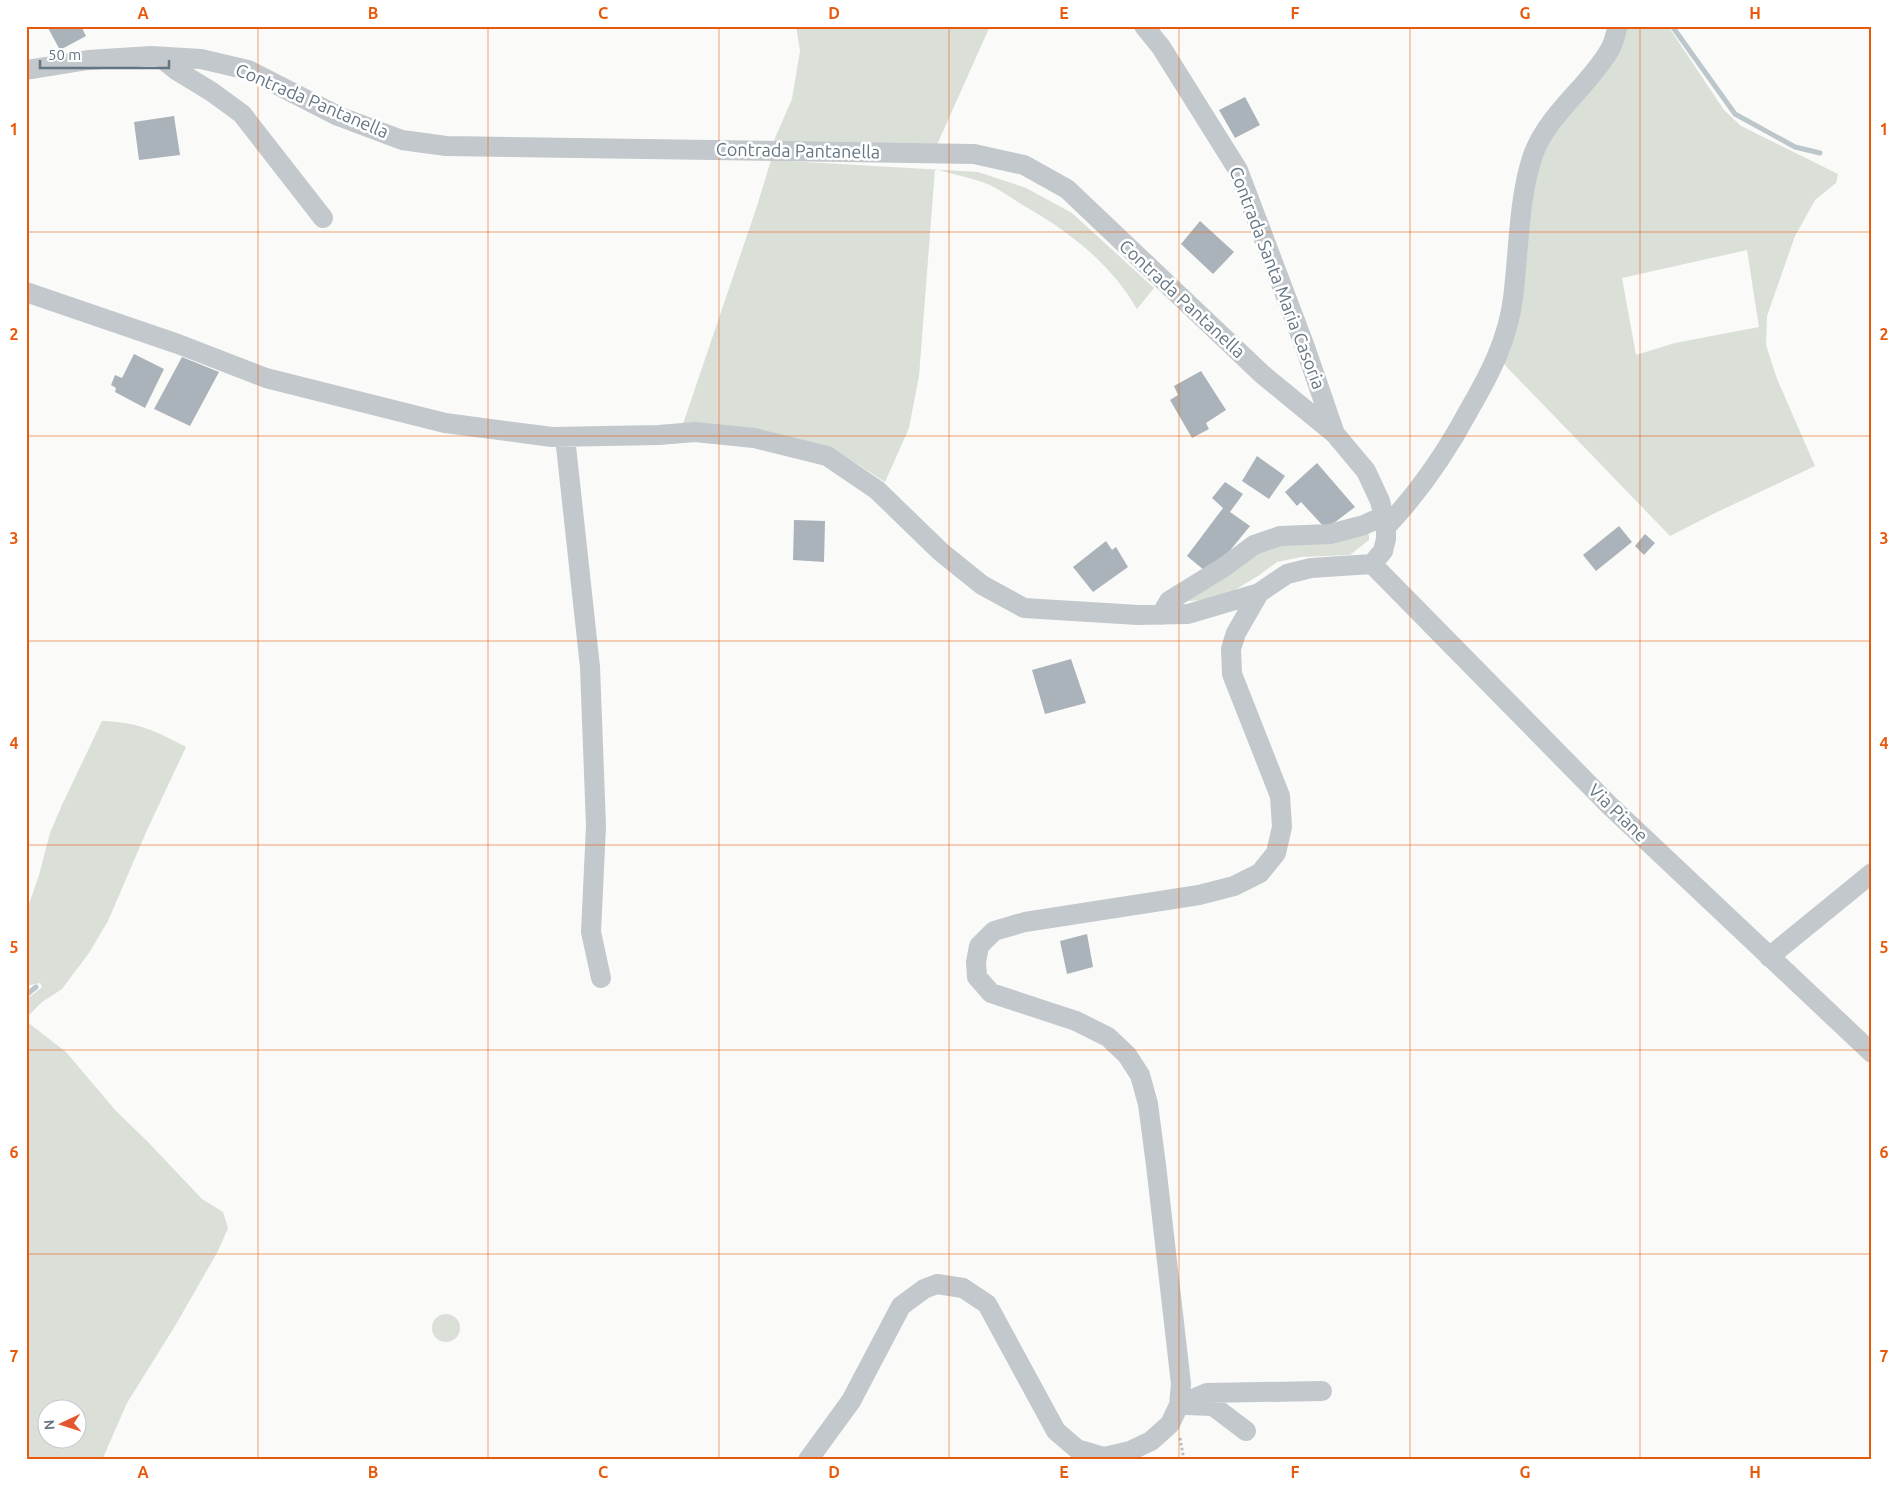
<svg xmlns="http://www.w3.org/2000/svg" width="1898" height="1486" viewBox="0 0 1898 1486" font-family="Ubuntu,sans-serif">
	<style>
		.green { fill: #dadfd7; fill-rule: evenodd }
		.lines { fill: none; stroke-linecap: round; stroke-linejoin: round }
		.stream { stroke: #bbc7cb; stroke-width: 5 }
		.building { fill: #aab3b9 }
		.path { stroke: #bbbfc2; stroke-width: 3; stroke-dasharray: 2.5 2.5; stroke-linecap: butt }
		.minor { stroke: #c3c8cc; stroke-width: 20 }
		.grid { fill: none; stroke: #e8590c; stroke-width: 1; stroke-opacity: 0.55 }
		.labels { text-anchor: middle; stroke-width: 5; stroke-linejoin: round; paint-order: stroke }
		.street-label { font-size: 18px; fill: #657683; stroke: #fff }
		.neatline { fill: none; stroke: #e8590c; stroke-width: 2 }
		.grid-label { font-size: 16px; text-anchor: middle; font-weight: bold; fill: #e8590c }
	</style>
	<rect width="100%" height="100%" fill="#fafaf8"/>
	<path class="green" d="M796,26H990L936,147L772,145L792,99L800,51Z
		M1623,26H1668L1724,110L1741,126L1838,174L1836,183L1815,200L1795,236L1767,316L1766,345L1777,379L1815,466L1715,513L1670,536L1501,361L1533,187L1540,159L1551,136ZM1747,250L1759,327L1675,343L1636,355L1622,278Z
		M771,160L978,172L1026,188L1072,213L1154,288L1137,309C1110,263 1071,233 1026,207C1014,200 1002,191 990,185C973,178 952,174 935,169L919,376L909,428L885,482L851,460L805,442L683,424L757,206Z
		M1366,533L1369,535V540L1350,555L1301,557L1277,562L1258,576L1233,591L1204,600L1189,601L1186,594L1280,541Z
		M102,721C139,722 155,731 186,747L147,830L108,921L89,953L62,989L42,1002L26,1018V1000L42,987L40,983L26,986V913L39,875L50,833L62,805Z
		M26,1021L66,1052L116,1111L147,1141L202,1199L223,1212L228,1228L218,1251L175,1326L127,1403L102,1460H26ZM48,1408H78V1438H48Z
		M432 1328a14 14 0 1 1 28 0a14 14 0 1 1-28 0Z"/>
	<g class="lines">
		<path class="stream" d="M1672,26L1735,114L1795,147L1820,153
			M26,995L36,987"/>
	</g>
	<path class="building" d="M47,26H81L86,36L60,50Z
		M1245,97L1260,125L1235,138L1219,110Z
		M174,116L180,155L139,160L134,122Z
		M1200,221L1234,252L1213,274L1181,244Z
		M134,354L164,369L145,408L115,392L116,388L111,385L115,375L122,378Z
		M182,357L219,372L190,426L154,409Z
		M1201,371L1226,410L1206,423L1209,429L1192,438L1170,400L1178,395L1174,386Z
		M1257,456L1285,476L1269,499L1242,481Z
		M1317,463L1355,507L1326,529L1301,502L1297,506L1285,492Z
		M1225,482L1243,494L1230,512L1250,526L1210,575L1187,556L1223,508L1212,498Z
		M794,520L825,521L824,562L793,560Z
		M1619,526L1632,542L1596,571L1583,555Z
		M1645,534L1655,543L1644,555L1635,546Z
		M1106,541L1112,550L1116,547L1128,567L1093,592L1073,567Z
		M1071,659L1086,703L1045,714L1032,670Z
		M1087,934L1093,967L1067,974L1060,941Z"/>
	<g class="lines">
		<path class="path" d="M1180,1438L1184,1460"/>
		<path class="minor" d="M1144,26L1161,47L1238,170L1305,347L1335,434
			M160,57L176,70L212,92L242,114L323,218
			M26,70L88,60L151,56L201,59L248,70L338,116L402,140L446,146L974,154L1024,165L1067,189L1262,374L1335,434L1366,471L1380,501L1386,527V539L1383,551L1372,564
			M26,292L178,344L266,378L445,423L552,437L659,435L695,432L754,438L827,456L877,490L941,552L982,585L1024,608L1138,615L1188,614L1259,593
			M565,437L590,667L596,826L591,932L601,978
			M1386,527C1419,492 1446,453 1469,410C1490,374 1508,339 1513,298C1519,252 1518,199 1533,155C1548,114 1587,88 1609,51C1614,44 1615,34 1618,26
			M1372,564L1609,805L1872,1053
			M1161,615L1169,601L1224,567L1254,545L1280,536L1330,534L1364,525L1383,516
			M1769,957L1872,873
			M1179,1405L1207,1393L1322,1391
			M1186,1405L1213,1406L1246,1431
			M808,1460L851,1401L901,1306L924,1289L937,1284L963,1288L987,1304L1056,1431L1077,1449L1104,1457L1130,1451L1151,1441L1170,1424L1179,1405L1181,1384L1156,1165L1148,1104L1140,1075L1127,1055L1108,1037L1076,1021L991,993L977,977L976,962L979,946L994,931L1025,922L1199,895L1234,886L1260,873L1276,853L1282,827L1280,796L1232,674L1231,649L1236,633L1259,593L1287,574L1311,568L1372,564"/>
	</g>
	<path class="grid" d="M258,26V1460M488,26V1460M719,26V1460M949,26V1460M1179,26V1460M1410,26V1460M1640,26V1460M26,232H1872M26,436H1872M26,641H1872M26,845H1872M26,1050H1872M26,1254H1872"/>
	<g class="labels">
		<g class="street-label">
			<text transform="translate(312 101) rotate(23)" y="6">Contrada Pantanella</text>
			<text transform="translate(798 151) rotate(1)" y="6">Contrada Pantanella</text>
			<text transform="translate(1277 278) rotate(69)" y="6">Contrada Santa Maria Casoria</text>
			<text transform="translate(1182 299) rotate(43)" y="6">Contrada Pantanella</text>
			<text transform="translate(1618 813) rotate(44)" y="6">Via Piane</text>
		</g>
	</g>
	<rect width="1898" height="1486" fill="none" stroke="#ffffff" stroke-width="55"/>
	<g transform="translate(62 1424) rotate(266)"><circle r="24" fill="#ffffff" stroke="#c1c8cd"/>
	<path d="M0-4L9 19L0 12L-9 19Z" fill="#e4572e"/>
	<text y="-8" font-size="14" font-weight="bold" text-anchor="middle" fill="#657683">N</text>
	</g>
	<path d="M40 60v8h129v-8" fill="none" stroke="#657683" stroke-width="2.5"/>
	<text x="48" y="60" font-size="15" fill="#657683" stroke="#ffffff" stroke-width="4" paint-order="stroke">50 m</text>
	<rect x="28" y="28" width="1842" height="1430" class="neatline"/>
	<g class="grid-label">
		<text x="143" y="19">A</text>
		<text x="373" y="19">B</text>
		<text x="603" y="19">C</text>
		<text x="834" y="19">D</text>
		<text x="1064" y="19">E</text>
		<text x="1295" y="19">F</text>
		<text x="1525" y="19">G</text>
		<text x="1755" y="19">H</text>
		<text x="14" y="135">1</text>
		<text x="1884" y="135">1</text>
		<text x="14" y="340">2</text>
		<text x="1884" y="340">2</text>
		<text x="14" y="544">3</text>
		<text x="1884" y="544">3</text>
		<text x="14" y="749">4</text>
		<text x="1884" y="749">4</text>
		<text x="14" y="953">5</text>
		<text x="1884" y="953">5</text>
		<text x="14" y="1158">6</text>
		<text x="1884" y="1158">6</text>
		<text x="14" y="1362">7</text>
		<text x="1884" y="1362">7</text>
		<text x="143" y="1478">A</text>
		<text x="373" y="1478">B</text>
		<text x="603" y="1478">C</text>
		<text x="834" y="1478">D</text>
		<text x="1064" y="1478">E</text>
		<text x="1295" y="1478">F</text>
		<text x="1525" y="1478">G</text>
		<text x="1755" y="1478">H</text>
	</g>
</svg>
